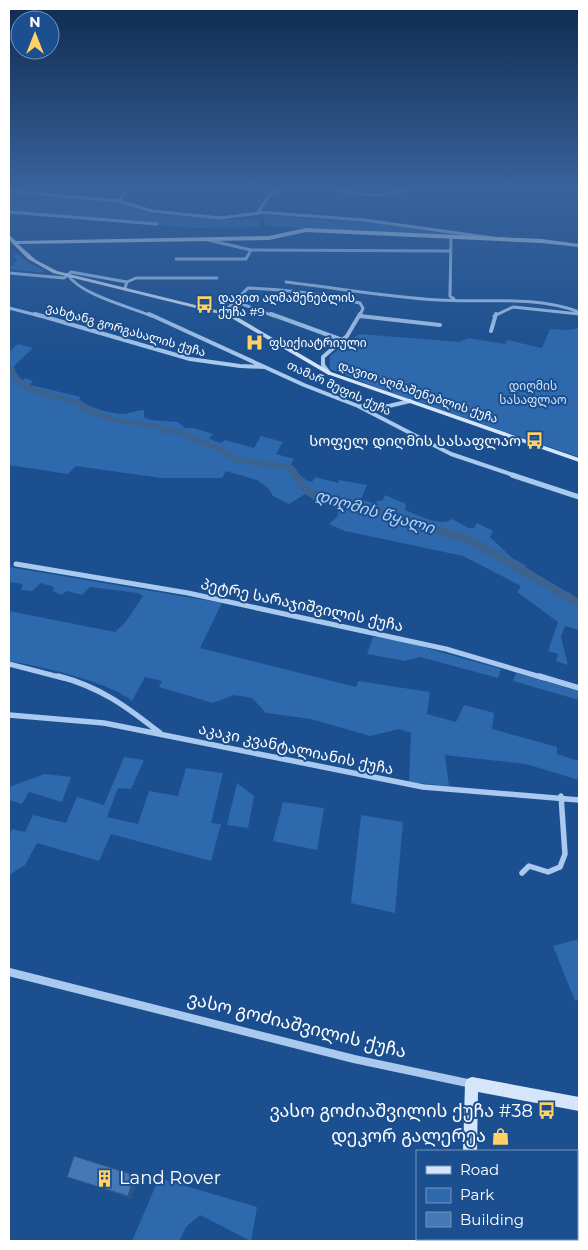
<svg xmlns="http://www.w3.org/2000/svg" width="588" height="1250" viewBox="0 0 588 1250" font-family="Montserrat,'Noto Sans Georgian',sans-serif">
	<style>
		.green { fill: #2e69ad }
		.lines { fill: none; stroke-linecap: round; stroke-linejoin: round }
		.river { fill: #3c6290; fill-rule: evenodd }
		.street-far4 { stroke: #a9c9ee; stroke-width: 3 }
		.street-far3 { stroke: #a9c9ee; stroke-width: 4 }
		.street-far2 { stroke: #a9c9ee; stroke-width: 5 }
		.street-far1 { stroke: #a9c9ee; stroke-width: 5.5 }
		.street { stroke: #a9c9ee; stroke-width: 8 }
		.secondary { fill: #d6e6fa; fill-rule: evenodd }
		.wall { fill: #3a679d }
		.shaded-wall { fill: #305480 }
		.building { fill: #4478b7; stroke: #305480 }
		.labels { text-anchor: middle; stroke-width: 4; stroke-linejoin: round; paint-order: stroke }
		.far-poi-label { font-size: 12px; fill: #fff; stroke: #1b4f8f; text-anchor: start }
		.far-street-label { font-size: 12px; fill: #fff; stroke: #1b4f8f }
		.far-park-label { font-size: 12px; fill: #cfe3fa; stroke: #1b4f8f }
		.poi-label { font-size: 15px; fill: #fff; stroke: #1b4f8f; text-anchor: end }
		.street-label { font-size: 15px; fill: #fff; stroke: #1b4f8f }
		.water-label { font-size: 16px; font-style: italic; fill: #b5d3f5; stroke: #1b4f8f }
		.near-street-label { font-size: 18px; fill: #fff; stroke: #1b4f8f }
		.near-poi-label { font-size: 18px; fill: #fff; stroke: #1b4f8f; text-anchor: end }
	</style>
	<rect width="100%" height="100%" fill="#1b4f8f"/>
	<path class="green" d="M43,194L128,203L154,213L221,220L259,218L260,227L195,228L9,211V199L37,201Z
		M263,215L377,223L454,234V236L266,226Z
		M18,254L29,263L45,270L42,273L9,269L17,260L13,255Z
		M579,328V457L388,392L330,369V356L359,334L460,342L468,338L505,344L507,340L542,348L550,329L569,330Z
		M18,344L33,348L14,366L16,376L22,381L25,378L33,381L30,385L81,397L79,399C88,408 112,414 124,414C131,413 137,410 144,410V417L150,420L178,422L185,428H194L213,434L209,439L221,443L225,440L254,448L261,436L283,442L276,454L294,459L290,466L306,480L312,482L315,477L338,483L339,480L367,485L361,499L372,503L383,500L385,495L406,504L405,510C417,514 440,528 452,519L469,528H474L477,523L493,531L490,537L512,558L525,565L527,569L563,591L571,593L572,598L579,602V630L565,626L561,637L568,665L556,661L558,654L548,651L558,622L517,592L521,586L463,556L345,531L329,524L337,517L340,507L318,502L305,494L289,504L273,496L268,488L257,480L226,471L222,478H161L76,466L68,474L9,465V352Z
		M9,567L222,603L200,648L356,687L358,681L430,692L427,714L456,722L464,705L494,713L492,729L557,747V754L579,761V780L526,764L445,755L449,786L409,782L411,733L399,729L370,736L311,719L266,713L252,698L234,695L213,703L159,687L162,681L145,677L132,701C112,683 37,665 9,661V611L115,632L125,623L143,596L138,593L90,587L82,595L67,591L61,595L53,591L54,587L41,583L32,591L21,590L23,584L9,582Z
		M373,637L402,641L501,669L498,678L420,657L405,661L367,654Z
		M516,673L579,691V700L513,681Z
		M124,757L144,760L131,789L118,788L107,817L138,824L149,791L178,796L186,768L223,773L211,823L221,824L211,861L111,834L99,861L37,843L25,865L9,875V837L12,829L25,832L33,815L66,823L77,797L104,805Z
		M45,774L71,777L62,802L29,792L22,804L9,800V787Z
		M237,783L254,796L248,828L227,825Z
		M283,802L324,808L317,850L273,841Z
		M361,815L403,822L395,913L351,903Z
		M579,939V999L575,1001L553,946Z
		M159,1178L257,1207L251,1241L200,1215L186,1227L179,1241H132Z"/>
	<g class="lines">
		<path class="river" d="M9,366H12L20,378L33,387L81,401L95,410L117,418L163,425L166,428L184,429L197,437L223,447L238,457L293,465L309,488L318,492L367,503L476,538L579,599V608L468,544L362,508L312,497L303,492L287,470L233,462L217,451L191,441L179,434H164L157,429L113,422L89,414L75,405L27,391L14,382L9,374Z"/>
		<path class="street-far4" d="M279,188L270,195L258,212L364,220L493,238
			M328,188C355,195 385,199 411,188
			M9,191L119,201L152,211L220,218L260,213
			M119,201L129,188
			M9,212L157,224
			M451,237L450,296L454,299
			M204,239L251,250L449,251
			M176,259H246L251,250
			M9,273L64,278L71,272L127,282
			M68,275C81,295 130,307 152,316
			M286,282C337,288 388,297 439,300C485,303 534,295 579,312
			M125,288L127,282L136,278H217
			M234,301L274,316
			M9,308L40,316
			M223,313L248,288C286,289 323,294 360,303L363,308L360,316
			M494,316L513,307L579,314"/>
		<path class="street-far3" d="M35,314L190,359L240,366L265,367
			M149,314L304,385L358,406L451,454L516,476
			M271,314L345,341
			M360,316L440,325
			M491,331L496,314
			M329,373L323,365V357L347,336L360,314
			M361,406H389L410,401"/>
		<path class="street-far2" d="M512,475L579,497
			M16,564L188,593L446,649L544,678
			M9,664L63,678"/>
		<path class="street-far1" d="M58,676C100,687 126,706 160,733
			M539,676L579,688
			M9,715L104,723L423,787L579,800
			M522,873L529,866L548,872L560,867L565,854L561,796"/>
		<path class="street" d="M9,972L354,1059L472,1084"/>
		<path class="secondary" d="M306,228L542,239L579,244V247L542,243L306,232L269,240L18,244L36,260L57,271L232,314L331,372L579,458V462L327,374L228,316L53,273L28,259L9,240V235L16,241L269,236Z
			M472,1077L579,1097V1111L478,1092L477,1151H463L465,1084L467,1079Z
			M463,1239H477V1241H463Z"/>
	</g>
	<path class="wall" d="M134,1175L138,1177L131,1198L67,1177Z"/>
	<path class="shaded-wall" d="M134,1175L138,1177L131,1198L128,1196Z"/>
	<path class="building" d="M74,1156L134,1175L128,1196L67,1177Z"/>
	<linearGradient id="sky" x2="0" y2="1"><stop stop-color="#0f2b4f"/><stop offset="0.52" stop-color="#39639b"/><stop offset="1" stop-color="#39639b" stop-opacity="0"/></linearGradient>
	<rect width="588" height="362" fill="url(#sky)"/>
	<defs>
		<symbol id="bus-bare" viewBox="-9 -9 18 18"><path d="M-5-6H5V4H4V6H2V4H-2V6H-4V4H-5ZM-3.5-4V0h7V-4ZM-3.5 1.2v1.5H-2V1.2ZM2 1.2v1.5H3.5V1.2Z" fill="#ffd166" stroke="#1b4f8f" stroke-width="2.5" paint-order="stroke"/></symbol>
		<symbol id="hospital-bare" viewBox="-9 -9 18 18"><path d="M-5-5h3v3.5h4V-5h3V5h-3V1.5h-4V5h-3Z" fill="#ffd166" stroke="#1b4f8f" stroke-width="2.5" paint-order="stroke"/></symbol>
		<symbol id="shop-bare" viewBox="-9 -9 18 18"><path d="M-5-2.5h2.3a2.7 3.5 0 0 1 5.4 0H5L5.5 6h-11ZM-1.5-2.5h3a1.5 2.3 0 0 0-3 0Z" fill="#ffd166" stroke="#1b4f8f" stroke-width="2.5" paint-order="stroke"/></symbol>
		<symbol id="building-bare" viewBox="-9 -9 18 18"><path d="M-4-6H4V6H1V3H-1V6H-4ZM-2.5-4.3h1.7v1.8h-1.7ZM.8-4.3h1.7v1.8H.8ZM-2.5-1h1.7V.8h-1.7ZM.8-1h1.7V.8H.8Z" fill="#ffd166" stroke="#1b4f8f" stroke-width="2.5" paint-order="stroke"/></symbol>
	</defs>
	<g fill-rule="evenodd">
		<use href="#bus-bare" x="192" y="292" width="25" height="25"/>
		<use href="#hospital-bare" x="242" y="330" width="25" height="25"/>
		<use href="#bus-bare" x="522" y="428" width="25" height="25"/>
		<use href="#bus-bare" x="534" y="1098" width="25" height="25"/>
		<use href="#shop-bare" x="488" y="1124" width="25" height="25"/>
		<use href="#building-bare" x="92" y="1166" width="25" height="25"/>
	</g>
	<g class="labels">
		<g class="far-poi-label">
			<text x="218" y="302">დავით აღმაშენებლის<tspan x="218" dy="14">ქუჩა #9</tspan></text>
			<text x="269" y="347">ფსიქიატრიული</text>
		</g>
		<g class="far-street-label">
			<text transform="translate(126 330) rotate(16)" y="4">ვახტანგ გორგასალის ქუჩა</text>
			<text transform="translate(339 388) rotate(25)" y="4">თამარ მეფის ქუჩა</text>
			<text transform="translate(418 392) rotate(19)" y="4">დავით აღმაშენებლის ქუჩა</text>
		</g>
		<g class="far-park-label">
			<text x="533" y="390">დიღმის<tspan x="533" dy="14">სასაფლაო</tspan></text>
		</g>
		<g class="poi-label">
			<text x="521" y="446">სოფელ დიღმის სასაფლაო</text>
		</g>
		<g class="street-label">
			<text transform="translate(302 605) rotate(12)" y="5">პეტრე სარაჯიშვილის ქუჩა</text>
			<text transform="translate(296 749) rotate(12)" y="5">აკაკი კვანტალიანის ქუჩა</text>
		</g>
		<g class="water-label">
			<text transform="translate(375 511) rotate(16)" y="6">დიღმის წყალი</text>
		</g>
		<g class="near-street-label">
			<text transform="translate(297 1025) rotate(14)" y="6">ვასო გოძიაშვილის ქუჩა</text>
		</g>
		<g class="near-poi-label">
			<text x="533" y="1117">ვასო გოძიაშვილის ქუჩა #38</text>
			<text x="486" y="1142">დეკორ გალერეა</text>
			<text x="119" y="1184" text-anchor="start">Land Rover</text>
		</g>
	</g>
	<rect width="588" height="1250" fill="none" stroke="#ffffff" stroke-width="20"/>
	<rect x="416" y="1150" width="162" height="90" fill="#1b4f8f" stroke="#7695bc"/>
	<rect x="426" y="1166" width="25" height="8" fill="#d6e6fa" stroke="#7695bc"/>
	<text x="460" y="1175" font-size="15" fill="#ffffff">Road</text>
	<rect x="426" y="1188" width="25" height="15" fill="#2e69ad" stroke="#7695bc"/>
	<text x="460" y="1200" font-size="15" fill="#ffffff">Park</text>
	<rect x="426" y="1212" width="25" height="15" fill="#4478b7" stroke="#7695bc"/>
	<text x="460" y="1225" font-size="15" fill="#ffffff">Building</text>
	<g transform="translate(35 35)"><circle r="24" fill="#1b4f8f" stroke="#7695bc"/>
	<path d="M0-4L9 19L0 12L-9 19Z" fill="#ffd166"/>
	<text y="-8" font-size="14" font-weight="bold" text-anchor="middle" fill="#ffffff">N</text>
	</g>
</svg>
